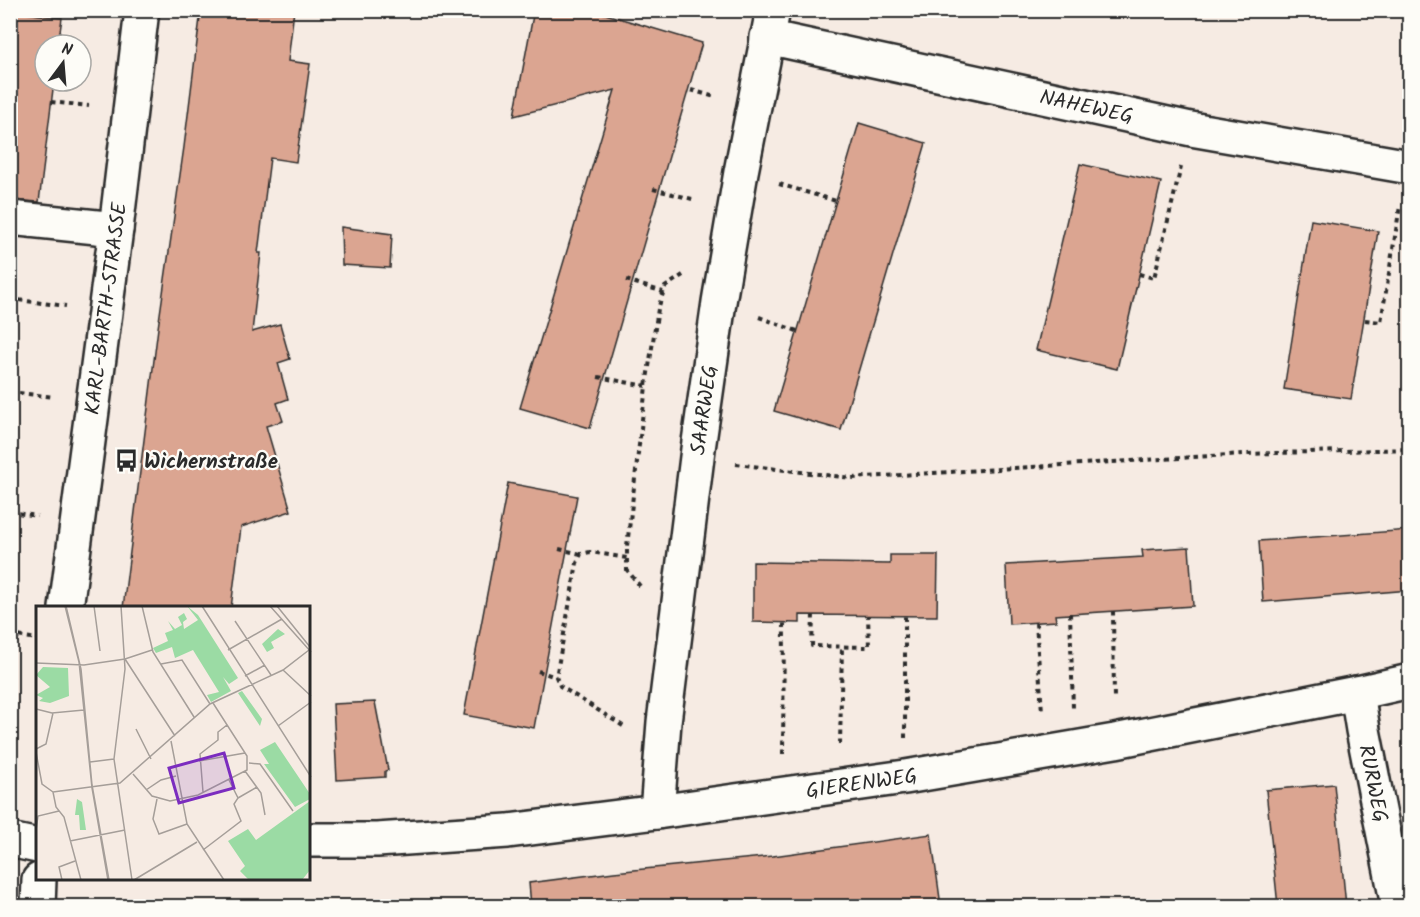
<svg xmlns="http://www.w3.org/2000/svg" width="1420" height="917" viewBox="0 0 1420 917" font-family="Kalam,sans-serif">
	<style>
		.building { fill: #dba591; stroke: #2b2b2b; stroke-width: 1.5 }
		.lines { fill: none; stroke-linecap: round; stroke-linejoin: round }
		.street-casing { stroke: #2b2b2b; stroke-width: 38 }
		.secondary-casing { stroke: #2b2b2b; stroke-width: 38 }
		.path { stroke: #2b2b2b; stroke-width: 4; stroke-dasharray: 4.5 4.5; stroke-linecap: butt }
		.street { stroke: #fdfcf7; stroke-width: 33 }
		.secondary { stroke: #fdfcf7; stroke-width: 33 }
		.labels { text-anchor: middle; stroke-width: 4.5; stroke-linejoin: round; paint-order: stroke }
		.street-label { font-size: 21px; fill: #2b2b2b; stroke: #fdfcf7 }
		.poi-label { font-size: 21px; font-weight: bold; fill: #2b2b2b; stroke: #fdfcf7; text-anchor: start }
		.inset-road { fill: none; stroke: #a59e99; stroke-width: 1.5 }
		.view { fill: #7b2cbf; fill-opacity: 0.15; stroke: #7b2cbf; stroke-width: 3 }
		.inset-edge { fill: none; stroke: #2b2b2b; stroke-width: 3 }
	</style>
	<rect width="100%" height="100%" fill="#f6ebe3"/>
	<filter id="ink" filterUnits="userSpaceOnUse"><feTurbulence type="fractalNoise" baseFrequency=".0167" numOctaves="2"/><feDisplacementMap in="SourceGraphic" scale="12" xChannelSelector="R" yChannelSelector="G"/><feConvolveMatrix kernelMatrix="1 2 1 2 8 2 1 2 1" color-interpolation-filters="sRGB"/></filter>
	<g filter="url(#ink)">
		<path class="building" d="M201,10H294L288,61L310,64L296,162L270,158L258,253H261L252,332L280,324L290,359L278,363L288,399L277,403L283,421L266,426L291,511L241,527L231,608H123L158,328L184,147Z
			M534,10H592L702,43L590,428L520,408L615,90L514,116Z
			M10,11L62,18L58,45H45V81H54L39,202L10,200Z
			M859,123L926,143L841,430L774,411Z
			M1080,164L1161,182L1117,369L1036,350Z
			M1311,220L1378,231L1351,399L1284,389Z
			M341,227L392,234L390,268L342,265Z
			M508,483L577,496L534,728L464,715Z
			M1410,530V590L1263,602L1259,541Z
			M1189,547L1193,606L1055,615L1056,621L1009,624L1006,565L1143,557L1142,550Z
			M890,555H938L937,616L800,615V623L753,622V562L890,564Z
			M375,702L388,770L385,771V777L337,780L333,704Z
			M1334,784L1346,906H1278L1266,790Z
			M931,834L941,906H531L529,883L614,872L773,856Z"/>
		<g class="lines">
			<defs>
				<g id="street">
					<path id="s1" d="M767,37L1191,129L1410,167"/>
					<path d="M10,218L116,229"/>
					<path id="s2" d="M1357,693L1363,730L1398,906"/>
					<path id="s3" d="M657,812L664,722L698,449L719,302L741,172L773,10"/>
					<path d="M10,840L38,846"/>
					<path id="s4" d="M309,840H377L508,831L657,812L905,777L1115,741L1357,693L1410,681"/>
				</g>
				<g id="secondary">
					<path id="s5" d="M66,608L116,229L142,10"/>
					<path d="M38,906L39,880"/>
				</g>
			</defs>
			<use href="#street" class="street-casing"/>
			<use href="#secondary" class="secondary-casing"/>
			<path class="path" d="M691,90L715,97
				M51,102L89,106
				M779,184L836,201
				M653,189L696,200
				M1139,274L1154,278L1181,167
				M626,280L663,292
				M10,299L66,306
				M759,317L797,331
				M1365,320L1381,322L1400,206
				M598,377L646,386
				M10,392L54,397
				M736,464L851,478L1244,454L1410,449
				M10,512L37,516
				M559,549L581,554
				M640,586L627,570V546L646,386L658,309L665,287L683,275
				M1113,611L1114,700
				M1070,613L1073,708
				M813,615L812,646L869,647L868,615
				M1036,623L1042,712
				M10,635L38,639
				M538,671L556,677
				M623,726L560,686L556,677L577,563L581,554L590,552L627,558
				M905,738V615
				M840,744L842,646
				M783,754L784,623"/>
			<use href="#street" class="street"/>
			<use href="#secondary" class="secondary"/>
		</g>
	</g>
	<defs>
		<symbol id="bus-bare" viewBox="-9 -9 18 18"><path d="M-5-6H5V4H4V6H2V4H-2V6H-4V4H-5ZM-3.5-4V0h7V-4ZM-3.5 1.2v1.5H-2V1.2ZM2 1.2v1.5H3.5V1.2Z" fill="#2b2b2b" stroke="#fdfcf7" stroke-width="2.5" paint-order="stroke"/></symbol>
	</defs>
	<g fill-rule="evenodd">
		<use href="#bus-bare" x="110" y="444" width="33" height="33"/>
	</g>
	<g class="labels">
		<g class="street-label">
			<text dy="7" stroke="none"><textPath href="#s1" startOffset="327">NAHEWEG</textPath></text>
			<text dy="7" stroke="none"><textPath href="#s5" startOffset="302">KARL-BARTH-STRASSE</textPath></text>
			<text dy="7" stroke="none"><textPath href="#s3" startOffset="405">SAARWEG</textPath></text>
			<text dy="7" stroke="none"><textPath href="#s2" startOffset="92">RURWEG</textPath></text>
			<text dy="7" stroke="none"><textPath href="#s4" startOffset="556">GIERENWEG</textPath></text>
		</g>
		<g class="poi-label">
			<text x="144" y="468">Wichernstraße</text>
		</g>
	</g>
	<g transform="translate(36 606)">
		<rect width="274" height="274" fill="#f6ebe3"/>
		<path d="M151,0L162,9L202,72L193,78L187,71L195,85L175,96L171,89L183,86L157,44L139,52L136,41L120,47L117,42L132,35L129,27L137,24L132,15L139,23L146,19L142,11L148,7L151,13L147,16L148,23L162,14ZM242,23L249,28L235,36L238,42L231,46L226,38ZM7,61L32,62L33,90L14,97L3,95L7,92L0,89L14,81L0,69ZM206,85L226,113L224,120L202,87ZM239,136L274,188V193L259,201L228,158H233L224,144ZM41,193L46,196L50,224H44L43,209H39ZM274,195V264L266,274H213L204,265L209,260L192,235L212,223L220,234Z" fill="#9bdba4"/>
		<path class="inset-road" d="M29,0L43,56L56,182L72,274M30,0L45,63L56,179L73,274M58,0L64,45M85,0L89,63L78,153L96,274M106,0L117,46L158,111M166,0L275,171M234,0L275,46M241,0L274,41M199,15L235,69M192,44L246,13M89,53L139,130M0,57L48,59L89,53L116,44M125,58L146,54L174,98M247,64L275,90M209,70L229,59M0,103L16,107L48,104M242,120L275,96M100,123L115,153M135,135L151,218L188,274M0,143L10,138L17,107M0,146L6,178L17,186M163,155L209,147M54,156L78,153M213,157L224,158L257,205M209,165L225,187L229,209M97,168L116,190L134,195L162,189L211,164V150L177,97M110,184L125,174L140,170M17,186L84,177L174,98L247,64L273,44M17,186L20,201L28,211L45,274M167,186L164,148L182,134V126L191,119M202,192L221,181M121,193L117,213L123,228L151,218M0,224L2,210L23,205M34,235L89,224M167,244L205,215L198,198L202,192L193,174M26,274L23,261L39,255M98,274L161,236"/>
		<path class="view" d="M188,147L198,182L143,197L133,162Z"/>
		<rect width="274" height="274" class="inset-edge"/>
	</g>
	<rect width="1420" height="917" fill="none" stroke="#fdfcf7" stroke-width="36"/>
	<rect x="18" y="18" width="1384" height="881" fill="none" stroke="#2b2b2b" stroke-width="2" filter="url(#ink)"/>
	<g transform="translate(63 63) rotate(16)"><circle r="28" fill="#fdfcf7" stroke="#a9a8a5" stroke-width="1.5"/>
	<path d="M0-4.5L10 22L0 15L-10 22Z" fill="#2b2b2b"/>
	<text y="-9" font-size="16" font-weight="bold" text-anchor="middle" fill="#2b2b2b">N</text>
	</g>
</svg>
